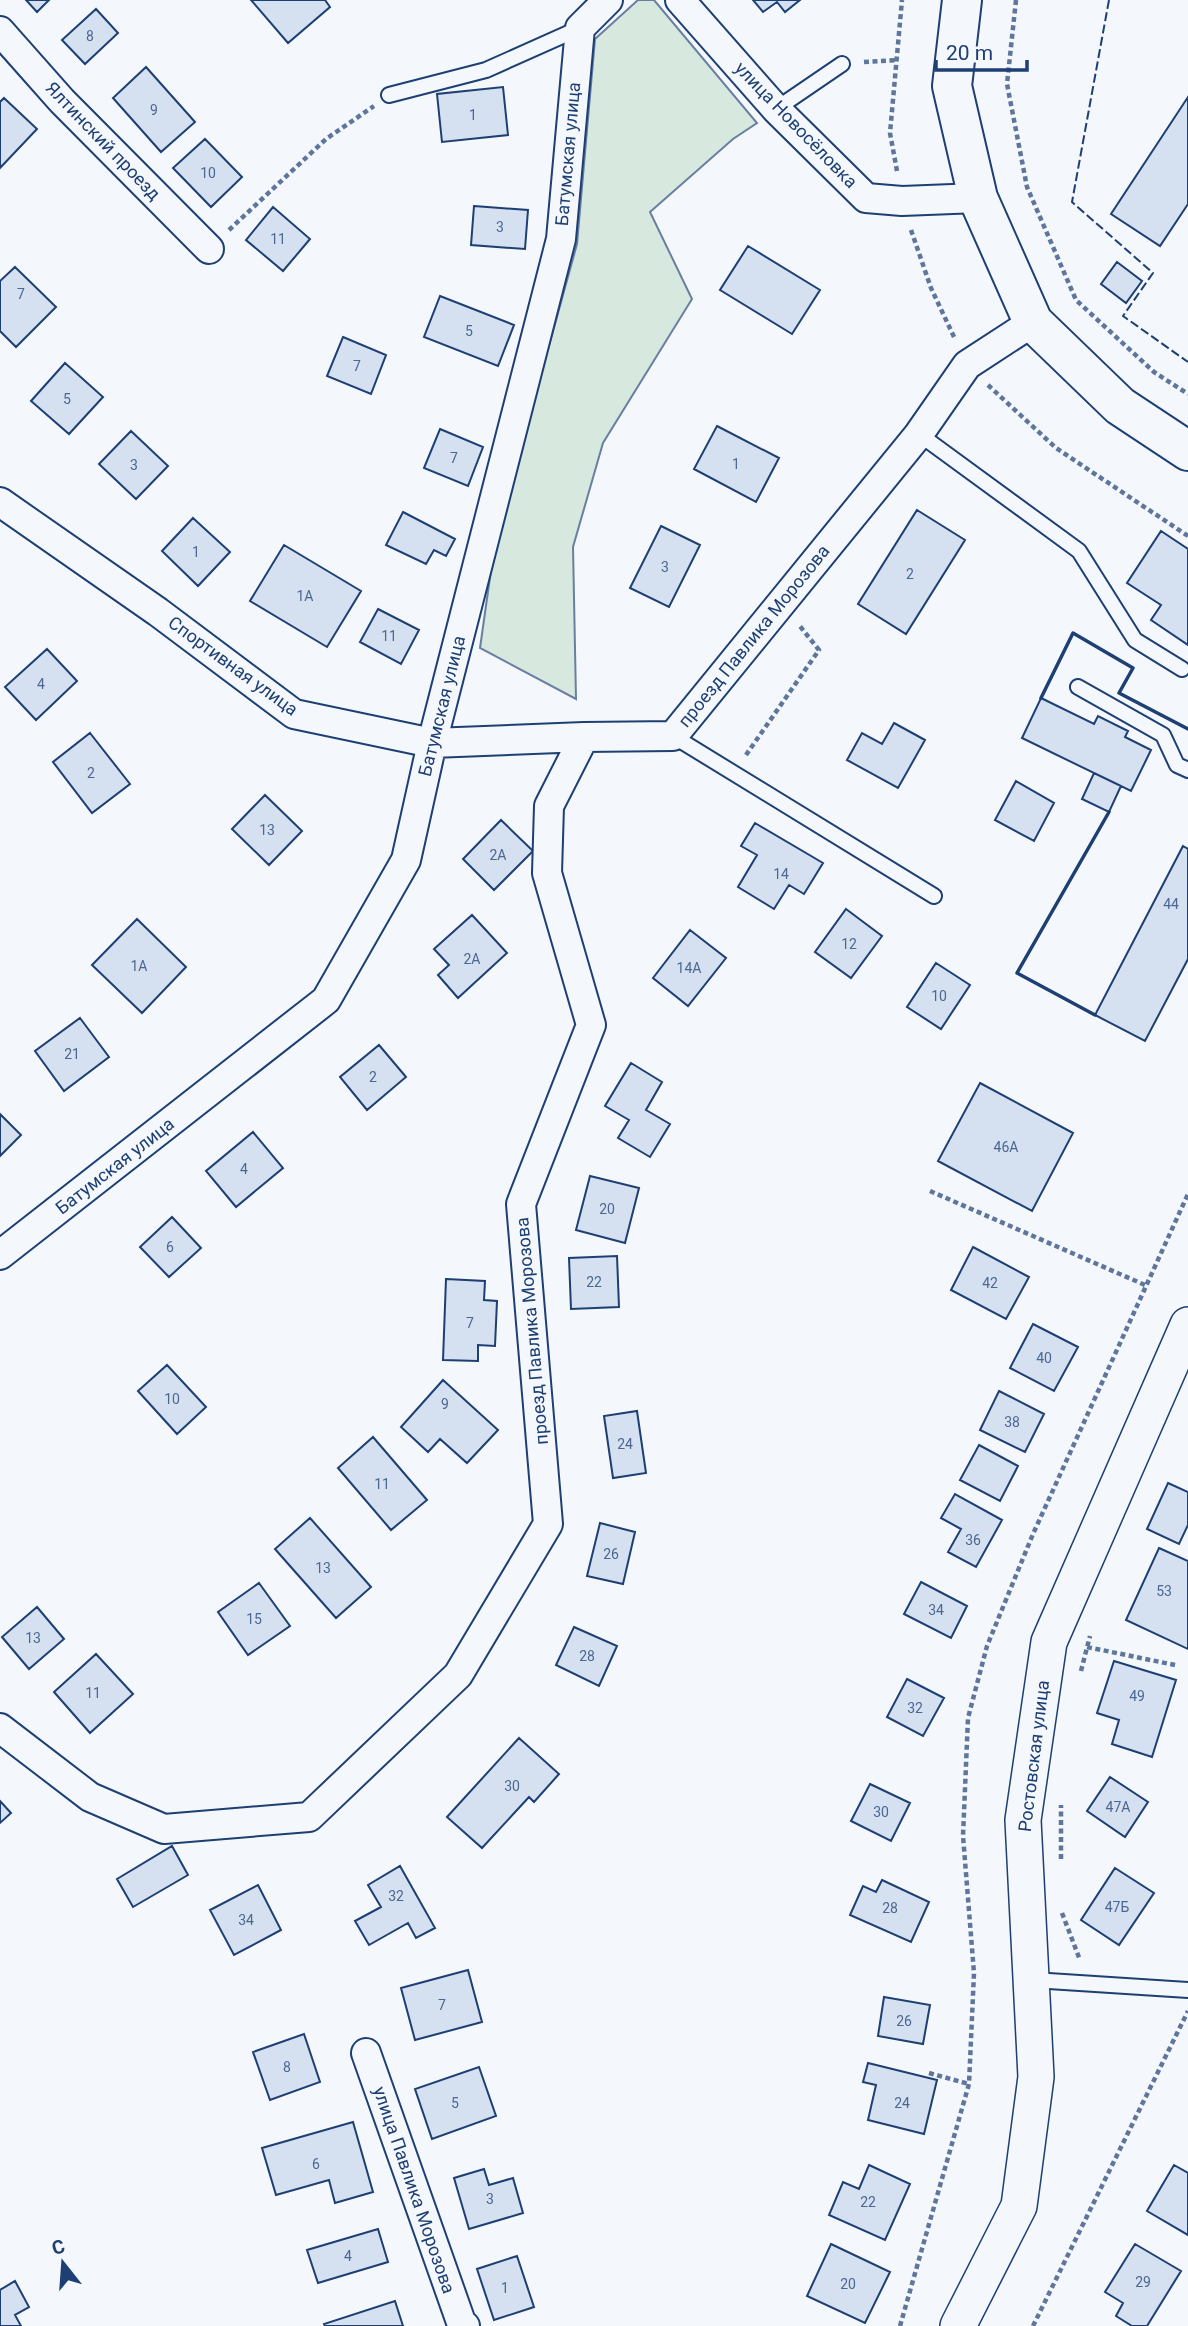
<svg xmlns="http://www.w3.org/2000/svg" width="1188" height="2326" viewBox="0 0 1188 2326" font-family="Roboto,sans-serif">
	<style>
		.green { fill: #d7e8df; stroke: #687fa3; stroke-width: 2 }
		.building { fill: #d5e0f0; stroke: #1d3f73; stroke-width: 2 }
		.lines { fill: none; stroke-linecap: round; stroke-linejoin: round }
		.service-casing { stroke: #1d3f73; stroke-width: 18 }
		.minor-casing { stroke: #1d3f73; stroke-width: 32 }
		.tertiary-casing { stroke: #1d3f73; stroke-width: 38 }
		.primary-casing { stroke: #1d3f73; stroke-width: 42 }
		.path { stroke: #5e769c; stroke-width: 4.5; stroke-dasharray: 5 3.5; stroke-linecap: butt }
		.service { stroke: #f4f7fb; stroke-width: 14 }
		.minor { stroke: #f4f7fb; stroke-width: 28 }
		.tertiary { stroke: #f4f7fb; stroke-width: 35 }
		.primary { stroke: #f4f7fb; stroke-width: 38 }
		.fence { stroke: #1d3f73; stroke-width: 2; stroke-dasharray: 9 3.5; stroke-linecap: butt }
		.wall { stroke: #1d3f73; stroke-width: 3.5 }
		.labels { text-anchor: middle; stroke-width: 5; stroke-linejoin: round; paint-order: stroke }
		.number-label { font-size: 14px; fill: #4b6792 }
		.street-label { font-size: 18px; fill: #1d3f73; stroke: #f4f7fb }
	</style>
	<rect width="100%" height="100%" fill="#f4f7fb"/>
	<path class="green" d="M638,0H654L757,123L733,139L650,212L692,299L603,443L573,547L576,699L480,648L495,542L577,244L595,39Z"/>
	<path class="building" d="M26,0H49L37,12Z
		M251,0H325L330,7L288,43Z
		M753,0H800L785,12L777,2L763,12Z
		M96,9L118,33L85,64L62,40Z
		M146,67L195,122L161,152L113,98Z
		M503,87L508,135L442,142L437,94Z
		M1188,97V204L1160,246L1111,214Z
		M4,98L37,129L0,168V102Z
		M205,139L242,177L211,207L173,168Z
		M474,206L528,210L525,249L471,245Z
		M273,207L310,239L283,271L246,240Z
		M748,246L820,290L792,334L720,290Z
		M1117,262L1142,281L1126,303L1101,284Z
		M15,267L56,307L16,347L0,331V281Z
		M440,296L514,325L498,366L424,337Z
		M343,337L386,355L371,394L327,376Z
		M65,363L103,397L69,434L31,401Z
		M717,426L779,458L756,502L694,469Z
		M440,429L483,447L468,486L424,468Z
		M131,431L168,466L136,499L99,464Z
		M917,510L965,540L906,634L858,604Z
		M403,512L455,539L446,556L434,550L426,564L386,545Z
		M193,518L230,552L198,586L162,551Z
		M661,526L700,545L669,607L630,588Z
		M1161,531L1188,549V645L1151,620L1161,605L1127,583Z
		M284,545L361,591L327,647L250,601Z
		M378,609L419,630L401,664L360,642Z
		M47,649L77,681L36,720L5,687Z
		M1041,698L1094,724L1098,716L1128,731L1125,737L1151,750L1131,791L1022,738Z
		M894,723L925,740L898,788L847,760L862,733L882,744Z
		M90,733L130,784L92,813L53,762Z
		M1094,773L1121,786L1109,812L1082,799Z
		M1016,781L1054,803L1034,841L995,820Z
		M265,795L302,831L269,865L232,829Z
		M501,820L533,851L494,890L463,859Z
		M755,823L823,863L804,894L789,885L774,909L738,887L757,855L741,846Z
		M1183,846L1188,849V959L1145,1041L1095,1015Z
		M846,909L882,936L851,978L815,952Z
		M472,915L507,953L458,998L438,975L449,965L434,949Z
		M137,919L186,967L142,1013L92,965Z
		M690,930L726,958L688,1006L653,978Z
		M936,963L970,985L941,1029L907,1007Z
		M80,1018L109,1057L64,1091L35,1051Z
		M379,1045L406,1077L367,1110L340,1077Z
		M631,1063L662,1082L646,1110L670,1124L650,1157L618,1138L629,1120L605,1106Z
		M980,1083L1073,1133L1032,1211L938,1161Z
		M0,1114L21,1135L0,1156Z
		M253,1132L283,1168L236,1207L206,1171Z
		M590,1176L639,1188L625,1243L576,1230Z
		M172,1217L201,1248L169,1277L140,1247Z
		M973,1247L1029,1277L1006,1319L951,1290Z
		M617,1256L619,1307L571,1309L569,1258Z
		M446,1279L485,1281L484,1300L497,1301L495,1346L478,1345V1361L443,1360Z
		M1033,1324L1078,1347L1054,1391L1010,1368Z
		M167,1365L206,1407L177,1434L138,1391Z
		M443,1380L498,1430L467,1463L440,1439L428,1452L401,1427Z
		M999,1391L1044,1414L1025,1452L980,1430Z
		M637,1411L646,1473L613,1478L604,1416Z
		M373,1437L427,1500L391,1530L338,1468Z
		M979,1445L1018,1466L1000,1501L960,1480Z
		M1168,1483L1188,1492V1525L1179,1544L1147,1529Z
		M955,1494L1002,1520L976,1567L948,1552L961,1529L941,1518Z
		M310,1518L371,1587L336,1618L275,1549Z
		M600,1523L635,1532L623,1584L587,1576Z
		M1159,1548L1188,1561V1649L1126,1620Z
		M921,1582L967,1606L951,1638L904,1614Z
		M259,1583L290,1626L248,1655L218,1612Z
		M37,1607L64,1639L29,1669L2,1637Z
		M574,1627L617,1646L599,1686L556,1665Z
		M96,1654L133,1694L90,1733L54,1692Z
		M1114,1661L1176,1680L1152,1757L1112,1744L1119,1720L1097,1713Z
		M907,1679L944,1698L923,1736L887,1717Z
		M519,1738L559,1774L534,1802L529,1797L482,1848L447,1817Z
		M1110,1777L1148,1802L1125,1837L1087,1811Z
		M870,1784L910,1803L891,1841L851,1821Z
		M0,1801L11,1813L0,1823Z
		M172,1846L188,1875L133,1907L117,1879Z
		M400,1866L435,1928L416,1938L408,1923L369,1945L355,1921L381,1907L368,1885Z
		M1115,1868L1154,1893L1119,1945L1081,1920Z
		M882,1880L929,1902L911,1942L850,1915L863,1886L876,1892Z
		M258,1885L281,1930L234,1955L210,1910Z
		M468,1970L482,2022L415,2040L401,1988Z
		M884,1997L930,2005L923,2044L878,2036Z
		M304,2034L320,2082L270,2100L253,2052Z
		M868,2063L937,2080L924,2134L868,2120L876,2085L863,2082Z
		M479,2067L496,2116L432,2139L415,2089Z
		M353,2122L373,2192L335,2203L329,2180L276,2195L262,2148Z
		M869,2165L910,2184L885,2240L829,2215L843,2182L859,2189Z
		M1174,2165L1188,2173V2235L1147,2211Z
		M484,2169L489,2185L513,2178L523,2213L469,2229L454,2178Z
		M378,2229L388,2262L318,2283L307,2250Z
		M831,2244L890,2272L865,2323L807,2296Z
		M1135,2244L1181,2271L1147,2326H1132L1116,2316L1123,2303L1105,2292Z
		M517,2256L534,2307L494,2320L477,2269Z
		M15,2281L29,2307L15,2315L21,2326H0V2290Z
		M395,2301L403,2326H325L324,2324Z"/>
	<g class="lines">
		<defs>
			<path id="service" d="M389,95L486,70L580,28
				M776,109L842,64
				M919,434L1079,551L1135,640L1182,669
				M1078,687L1163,735L1177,765L1188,770
				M673,736L934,896
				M1033,1980L1188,1990"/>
			<path id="minor" d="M680,0L776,109L866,198L902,201L978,198
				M0,31L62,101L209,249
				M0,502L158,612L294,714L432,743L584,737
				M0,1255L326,1000L406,860L432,743L561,239L580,28L608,0
				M0,1728L90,1797L164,1829L309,1817L458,1675L548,1524L521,1204L591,1025L547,873L549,806L584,737L673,736L919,434L967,365L1033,322
				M366,2053L461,2322L465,2326"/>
			<path id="tertiary" d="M958,2326L1019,2206L1036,2077L1023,1820L1049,1642L1188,1325"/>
			<path id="primary" d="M962,0L952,86L978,198L1033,322L1120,406L1188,451"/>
		</defs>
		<use href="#service" class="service-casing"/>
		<use href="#minor" class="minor-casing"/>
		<use href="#tertiary" class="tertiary-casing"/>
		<use href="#primary" class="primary-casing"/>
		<path class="path" d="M1016,0L1007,84L1027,187L1076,300L1154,372L1188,394
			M864,62L897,60
			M897,171L890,133L902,0
			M229,230L326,139L374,106
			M911,230L931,288L955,339
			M988,385L1056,448L1188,536
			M746,755L819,650L799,625
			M930,1191L1145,1285
			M1087,1647L1175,1665
			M1081,1671L1090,1636
			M1061,1859V1805
			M1062,1913L1080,1960
			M929,2073L969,2084
			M900,2326L969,2084L974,1973L963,1836L968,1718L987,1646L1033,1534L1188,1194
			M1033,2326L1188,2011"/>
		<use href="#service" class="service"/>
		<use href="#minor" class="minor"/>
		<use href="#tertiary" class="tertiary"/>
		<use href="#primary" class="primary"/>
		<path class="fence" d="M1109,0L1072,202L1153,273L1123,316L1188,362"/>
		<path class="wall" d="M1041,698L1073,633L1133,668L1119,693L1188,729
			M1095,1015L1017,973L1109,812"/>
	</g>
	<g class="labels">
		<g class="number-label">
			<text x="90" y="41">8</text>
			<text x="154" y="115">9</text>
			<text x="473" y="120">1</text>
			<text x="208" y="178">10</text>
			<text x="500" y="232">3</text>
			<text x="278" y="244">11</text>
			<text x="21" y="299">7</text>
			<text x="469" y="336">5</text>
			<text x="357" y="371">7</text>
			<text x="67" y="404">5</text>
			<text x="454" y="463">7</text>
			<text x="736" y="469">1</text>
			<text x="134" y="470">3</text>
			<text x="196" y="557">1</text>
			<text x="665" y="572">3</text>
			<text x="910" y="579">2</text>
			<text x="305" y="601">1А</text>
			<text x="389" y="641">11</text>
			<text x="41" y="689">4</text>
			<text x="91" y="778">2</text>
			<text x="267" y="835">13</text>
			<text x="498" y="860">2А</text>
			<text x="781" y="879">14</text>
			<text x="1171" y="909">44</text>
			<text x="849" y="949">12</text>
			<text x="472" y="964">2А</text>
			<text x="139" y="971">1А</text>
			<text x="689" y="973">14А</text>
			<text x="939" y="1001">10</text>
			<text x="72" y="1059">21</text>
			<text x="373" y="1082">2</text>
			<text x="1006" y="1152">46А</text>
			<text x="244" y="1174">4</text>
			<text x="607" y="1214">20</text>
			<text x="170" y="1252">6</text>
			<text x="594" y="1287">22</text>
			<text x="990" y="1288">42</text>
			<text x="470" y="1328">7</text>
			<text x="1044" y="1363">40</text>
			<text x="172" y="1404">10</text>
			<text x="445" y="1409">9</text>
			<text x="1012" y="1427">38</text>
			<text x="625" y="1449">24</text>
			<text x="382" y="1489">11</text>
			<text x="973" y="1545">36</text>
			<text x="611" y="1559">26</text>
			<text x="323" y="1573">13</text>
			<text x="1164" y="1596">53</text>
			<text x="936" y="1615">34</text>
			<text x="254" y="1624">15</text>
			<text x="33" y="1643">13</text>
			<text x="587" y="1661">28</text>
			<text x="93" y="1698">11</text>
			<text x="1137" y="1701">49</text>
			<text x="915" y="1713">32</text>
			<text x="512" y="1791">30</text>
			<text x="1118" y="1812">47А</text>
			<text x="881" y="1817">30</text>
			<text x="396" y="1901">32</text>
			<text x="1117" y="1912">47Б</text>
			<text x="890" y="1913">28</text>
			<text x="246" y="1925">34</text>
			<text x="442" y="2010">7</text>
			<text x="904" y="2026">26</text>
			<text x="287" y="2072">8</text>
			<text x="455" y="2108">5</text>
			<text x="902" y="2108">24</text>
			<text x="316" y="2169">6</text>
			<text x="490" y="2204">3</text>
			<text x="868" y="2207">22</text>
			<text x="348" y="2261">4</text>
			<text x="1143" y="2287">29</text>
			<text x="848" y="2289">20</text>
			<text x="505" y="2293">1</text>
		</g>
		<g class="street-label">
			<text transform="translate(796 125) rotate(46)" y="6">улица Новосёловка</text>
			<text transform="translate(103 141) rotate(46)" y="6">Ялтинский проезд</text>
			<text transform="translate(568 154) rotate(-85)" y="6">Батумская улица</text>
			<text transform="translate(754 636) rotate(-51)" y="6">проезд Павлика Морозова</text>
			<text transform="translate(233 666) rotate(36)" y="6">Спортивная улица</text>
			<text transform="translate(442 706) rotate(-76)" y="6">Батумская улица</text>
			<text transform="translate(115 1166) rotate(-38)" y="6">Батумская улица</text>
			<text transform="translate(532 1331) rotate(-95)" y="6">проезд Павлика Морозова</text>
			<text transform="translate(1034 1756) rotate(-83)" y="6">Ростовская улица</text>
			<text transform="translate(414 2190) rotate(71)" y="6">улица Павлика Морозова</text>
		</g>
	</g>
	<g transform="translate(63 2263) rotate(343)" stroke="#f4f7fb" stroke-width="5" paint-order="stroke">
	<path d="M0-5L12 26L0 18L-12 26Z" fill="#1d3f73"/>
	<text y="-10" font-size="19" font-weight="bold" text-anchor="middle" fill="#1d3f73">С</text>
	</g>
	<path d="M936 60v10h91v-10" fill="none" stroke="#1d3f73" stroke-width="3.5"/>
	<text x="946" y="60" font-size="21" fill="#1d3f73" stroke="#f4f7fb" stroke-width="5" paint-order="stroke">20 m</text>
</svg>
